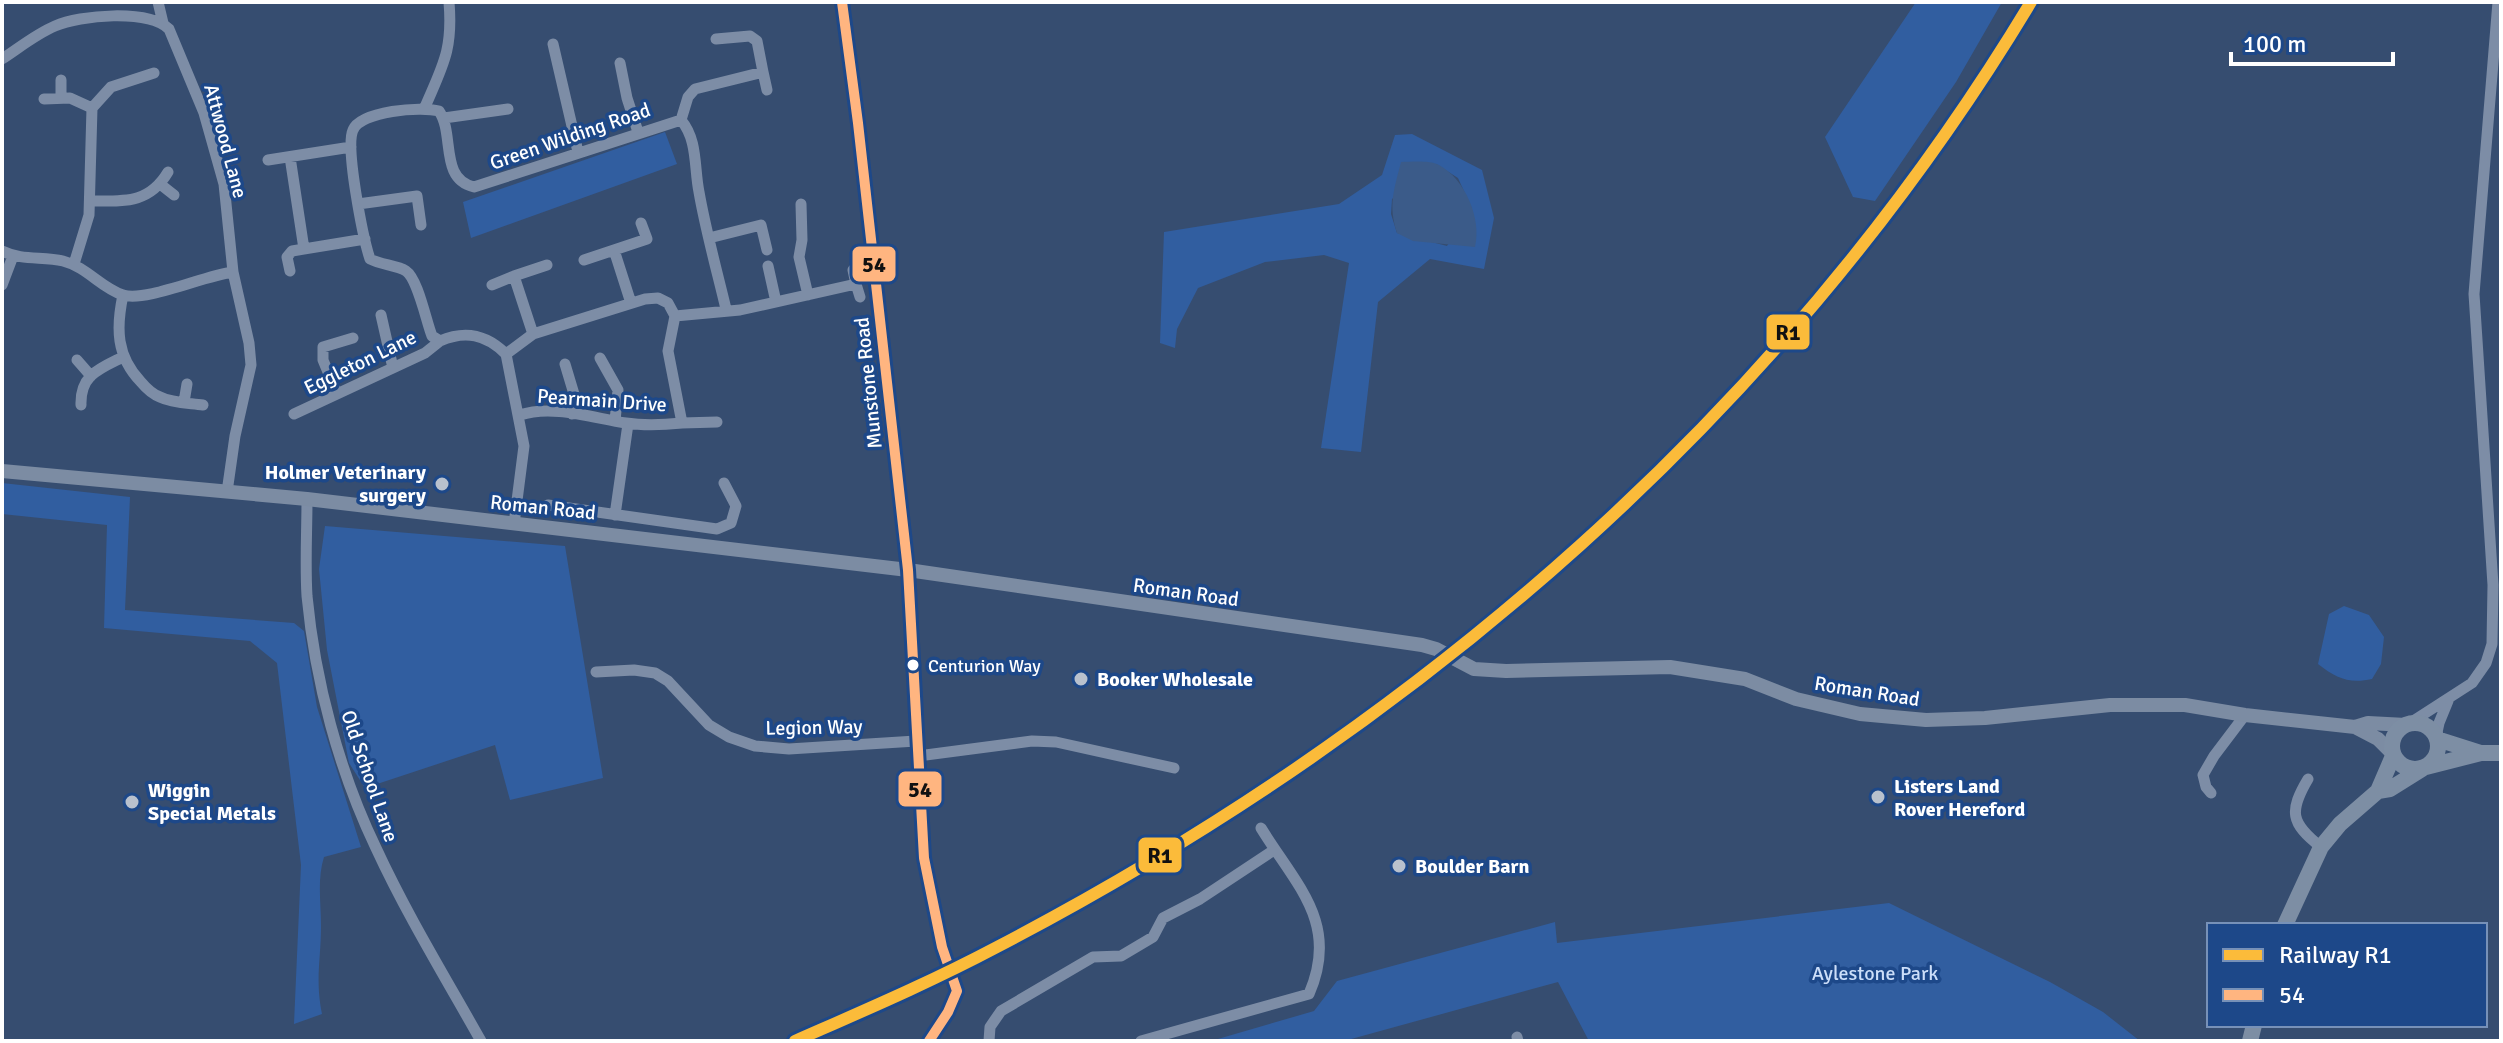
<svg xmlns="http://www.w3.org/2000/svg" width="2503" height="1043" viewBox="0 0 2503 1043" font-family="Signika,sans-serif">
	<style>
		.green { fill: #315ea0; fill-rule: evenodd }
		.water { fill: #3b5b89 }
		.lines { fill: none; stroke-linecap: round; stroke-linejoin: round }
		.minor { stroke: #7d8da6; stroke-width: 11 }
		.major { stroke: #7c8ca3; stroke-width: 14 }
		.highway { stroke: #7d8ea4; stroke-width: 16 }
		.bus-1-casing { stroke: #1d4889; stroke-width: 16 }
		.bus-1 { stroke: #ffb580; stroke-width: 10 }
		.rail-1-casing { stroke: #1d4889; stroke-width: 18 }
		.rail-1 { stroke: #fbbb3a; stroke-width: 12 }
		.poi-dot { fill: #b9c1cd; stroke: #1d4889; stroke-width: 3 }
		.bus-dot { fill: #fff; stroke: #1d4889; stroke-width: 3 }
		.labels { text-anchor: middle; stroke-width: 7; stroke-linejoin: round; paint-order: stroke }
		.bus-label { font-size: 18px; fill: #fff; stroke: #1d4889; text-anchor: start }
		.street-label { font-size: 20px; fill: #fff; stroke: #1d4889 }
		.poi-label { font-size: 20px; font-weight: bold; fill: #fff; stroke: #1d4889; text-anchor: start }
		.park-label { font-size: 20px; fill: #ccdef9; stroke: #1d4889 }
		.line-badge { stroke: #1d4889; stroke-width: 3 }
		.pale-badge-label { font-size: 22px; text-anchor: middle; font-weight: bold; fill: #111 }
	</style>
	<rect width="100%" height="100%" fill="#364d70"/>
	<path class="green" d="M1916,2H2002L1956,82L1875,201L1853,197L1825,137Z
		M665,132L677,164L471,238L463,202Z
		M1412,134L1482,170L1494,218L1484,269L1430,259L1378,302L1361,452L1321,448L1349,263L1324,255L1265,262L1198,288L1177,329L1175,348L1160,343L1164,232L1339,204L1382,175L1395,135ZM1436,164L1458,178L1472,209L1447,246L1397,233L1391,214L1392,199Z
		M2,483L130,497L125,610L294,623L304,631L317,707L361,847L324,857C317,879 321,903 321,926C321,960 315,979 322,1014L294,1024L301,865L277,663L250,641L104,628L107,525L2,514Z
		M325,526L565,546L603,778L510,800L495,745L365,788L349,763L327,650L319,569Z
		M2344,606L2369,615L2384,637L2381,664L2372,679C2349,684 2336,678 2318,664L2329,614Z
		M1889,903L2050,982L2103,1012L2140,1041H1589L1558,982L1344,1041H1211L1314,1011L1337,981L1555,922L1557,943Z"/>
	<path class="water" d="M1401,162C1412,162 1429,160 1439,165C1465,179 1482,219 1475,247L1413,241L1397,233C1388,205 1394,190 1401,162Z"/>
	<g class="lines">
		<path class="minor" d="M158,2L163,23
			M842,2L858,123L908,570L924,858L942,947L957,991L948,1012L929,1041
			M553,44L578,152
			M2,59C19,48 36,34 55,26C80,15 148,9 169,29L204,113L224,184L233,272L249,343L251,365L235,436L227,492
			M620,63L627,98L638,132
			M763,72L767,90
			M61,98V80
			M44,99L70,98L92,108
			M425,107C443,65 453,50 449,2
			M444,118L508,109
			M681,120L688,97L695,89L763,72L757,41L750,36L716,39
			M290,157L304,249
			M268,160L351,147
			M160,184L174,195
			M90,201C124,201 149,204 168,172
			M358,204L417,196L421,225
			M801,204L802,240L799,257L808,295
			M709,238L761,225L767,250
			M2,251C22,261 43,256 63,261C87,267 101,288 123,295C146,302 203,276 233,272
			M584,260L614,250
			M74,264L89,215L92,108L111,87L154,73
			M768,266L776,302
			M290,271L287,257L292,251L365,239
			M514,276L547,265
			M856,284L860,297
			M2,285L13,256
			M492,285L514,276L533,334
			M123,295C116,328 116,356 141,382C146,388 152,394 160,397C172,403 189,403 203,405
			M631,303L614,250L647,239L641,223
			M381,315L393,368
			M675,316L740,310L856,284L853,270
			M506,354L533,334L645,299L658,298L668,303L675,316L668,351L682,423L717,422
			M600,358L618,390L615,421
			M77,360L91,376
			M565,364L574,394L572,414
			M337,394L323,360V347L353,338
			M184,402L187,384
			M81,405C80,375 99,369 123,357
			M294,414L425,353L440,341
			M520,415C552,404 593,418 626,423C645,426 663,425 682,423
			M307,499C307,531 305,564 307,596C315,681 339,771 376,848C407,915 445,977 481,1041
			M548,505L717,529L731,523L736,506L724,483
			M615,515L628,424
			M514,524L524,446L506,354C486,334 465,330 440,341L432,336C426,321 418,279 406,271C397,265 381,265 370,259C363,238 345,147 353,130C361,111 421,106 439,111C455,134 439,179 474,187L681,120C698,140 694,168 699,192C706,232 717,271 726,309
			M596,672L634,670L655,673L668,681L709,725L729,737L755,746L789,749L916,741
			M2410,723L2472,683L2486,663L2492,644L2493,585L2474,294L2498,2
			M2436,737L2439,723L2448,701
			M918,756L1032,741L1056,742L1174,768
			M2308,779C2289,811 2290,823 2321,847
			M2211,793L2206,787L2203,775L2214,756L2245,715
			M1517,1037L1518,1041
			M989,1041L990,1027L1001,1011L1093,957L1121,956L1153,937L1163,918L1200,899L1274,850
			M1141,1041L1309,994C1340,923 1296,885 1261,828"/>
		<path class="major" d="M2,471L307,499L908,570L1422,645L1436,649L1474,669L1506,671L1670,667L1745,679L1796,699L1860,714L1926,720L1985,718L2110,705H2185L2245,715L2355,727L2378,739L2392,753
			M2355,727L2368,723L2406,725"/>
		<path class="highway" d="M2392 746a23 23 0 1 1 46 0a23 23 0 1 1-46 0Z
			M2437,739L2481,753
			M2426,767L2481,753H2501
			M2378,791L2390,789L2422,769
			M2285,925L2321,847L2340,824L2378,791L2393,756
			M2250,1041L2254,1025"/>
		<defs>
			<path id="bus-1" d="M842,2L858,123L908,570L924,858L942,947L957,991L948,1012L929,1041"/>
		</defs>
		<use href="#bus-1" class="bus-1-casing"/>
		<use href="#bus-1" class="bus-1"/>
		<defs>
			<path id="rail-1" d="M795,1041C863,1011 931,982 997,947C1419,727 1784,412 2031,2"/>
		</defs>
		<use href="#rail-1" class="rail-1-casing"/>
		<use href="#rail-1" class="rail-1"/>
	</g>
	<g class="poi-dot">
		<circle cx="442" cy="484" r="8"/>
		<circle cx="1081" cy="679" r="8"/>
		<circle cx="1878" cy="797" r="8"/>
		<circle cx="132" cy="802" r="8"/>
		<circle cx="1399" cy="866" r="8"/>
	</g>
	<circle class="bus-dot" cx="913" cy="665" r="7"/>
	<g class="labels">
		<g class="bus-label">
			<text x="928" y="672">Centurion Way</text>
		</g>
		<g class="street-label">
			<text transform="translate(570 136) rotate(-19)" y="7">Green Wilding Road</text>
			<text transform="translate(226 141) rotate(75)" y="7">Attwood Lane</text>
			<text transform="translate(360 362) rotate(-26)" y="7">Eggleton Lane</text>
			<text transform="translate(868 383) rotate(-96)" y="7">Munstone Road</text>
			<text transform="translate(602 400) rotate(4)" y="7">Pearmain Drive</text>
			<text transform="translate(543 507) rotate(6)" y="7">Roman Road</text>
			<text transform="translate(1186 592) rotate(8)" y="7">Roman Road</text>
			<text transform="translate(1867 691) rotate(9)" y="7">Roman Road</text>
			<text transform="translate(814 727) rotate(-1)" y="7">Legion Way</text>
			<text transform="translate(370 776) rotate(71)" y="7">Old School Lane</text>
		</g>
		<g class="poi-label">
			<text x="426" y="479" text-anchor="end">Holmer Veterinary<tspan x="426" dy="23">surgery</tspan></text>
			<text x="1097" y="686">Booker Wholesale</text>
			<text x="1894" y="793">Listers Land<tspan x="1894" dy="23">Rover Hereford</tspan></text>
			<text x="148" y="797">Wiggin<tspan x="148" dy="23">Special Metals</tspan></text>
			<text x="1415" y="873">Boulder Barn</text>
		</g>
		<g class="park-label">
			<text x="1875" y="980">Aylestone Park</text>
		</g>
	</g>
	<g class="line-badge">
		<rect x="851" y="245" width="46" height="38" rx="8" fill="#ffb580"/>
		<rect x="1765" y="313" width="46" height="38" rx="8" fill="#fbbb3a"/>
		<rect x="897" y="770" width="46" height="38" rx="8" fill="#ffb580"/>
		<rect x="1137" y="836" width="46" height="38" rx="8" fill="#fbbb3a"/>
	</g>
	<g class="pale-badge-label">
		<text x="874" y="272">54</text>
		<text x="1788" y="340">R1</text>
		<text x="920" y="797">54</text>
		<text x="1160" y="863">R1</text>
	</g>
	<rect width="2503" height="1043" fill="none" stroke="#ffffff" stroke-width="8"/>
	<rect x="2207" y="923" width="280" height="104" fill="#1d4889" stroke="#7791b8" stroke-width="2"/>
	<rect x="2223" y="949" width="40" height="12" fill="#fbbb3a" stroke="#7791b8" stroke-width="2"/>
	<text x="2279" y="963" font-size="24" fill="#ffffff">Railway R1</text>
	<rect x="2223" y="989" width="40" height="12" fill="#ffb580" stroke="#7791b8" stroke-width="2"/>
	<text x="2279" y="1003" font-size="24" fill="#ffffff">54</text>
	<path d="M2231 52v12h162v-12" fill="none" stroke="#ffffff" stroke-width="4"/>
	<text x="2243" y="52" font-size="24" fill="#ffffff" stroke="#1d4889" stroke-width="6" paint-order="stroke">100 m</text>
</svg>
